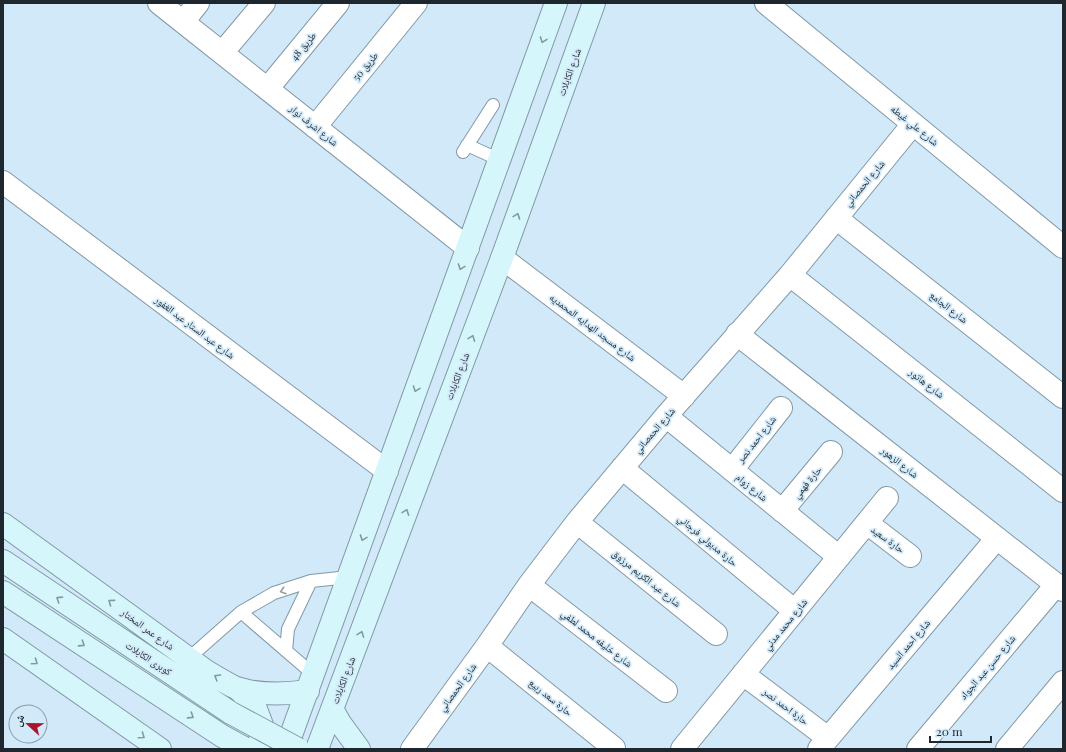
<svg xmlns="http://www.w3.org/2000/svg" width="1066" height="752" viewBox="0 0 1066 752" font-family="'Playfair Display','Noto Naskh Arabic',serif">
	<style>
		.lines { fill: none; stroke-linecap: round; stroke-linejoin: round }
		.service-casing { stroke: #8298a7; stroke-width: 14 }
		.minor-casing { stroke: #8298a7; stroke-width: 24 }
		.secondary-casing { stroke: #8298a7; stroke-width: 24 }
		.service { stroke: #fff; stroke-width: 12 }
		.minor { stroke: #fff; stroke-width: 22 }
		.secondary { stroke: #d5f7fc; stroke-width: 22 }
		.secondary-bridge-casing { stroke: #8298a7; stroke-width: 24; stroke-linecap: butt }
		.secondary-bridge { stroke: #d5f7fc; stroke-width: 22 }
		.oneway { stroke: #83999f }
		.oneway2 { stroke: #9a9ea0 }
		.labels { text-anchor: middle; stroke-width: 3.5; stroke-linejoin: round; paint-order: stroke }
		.street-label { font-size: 10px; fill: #1e272d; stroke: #d2e9f9 }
	</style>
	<rect width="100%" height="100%" fill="#d2e9f9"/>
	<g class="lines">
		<defs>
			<path id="service" d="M467,145L500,160
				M463,152L493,105
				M241,612L313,674
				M286,651L288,629L311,581
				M189,658L241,612L274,593L311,581L349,577"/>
			<path id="minor" d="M159,3L468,248
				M766,3L1063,247
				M183,22L198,3
				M222,53L264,3
				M268,88L338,3
				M315,127L416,3
				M3,182L387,471
				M836,218L1063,397
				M502,258L684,396
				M790,275L1063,491
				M737,334L1063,590
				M666,416L839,557
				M622,468L795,611
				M732,470L781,408
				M782,511L831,452
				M577,522L716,634
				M867,523L910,556
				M529,585L666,691
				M487,646L614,748
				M743,674L828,738
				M412,749L487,646L529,585L577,522L666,416L790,275L913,124
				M682,749L887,498
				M819,749L997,538
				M918,749L1056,585
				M1007,749L1063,682"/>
			<path id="secondary" d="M3,524L206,671C216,677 226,683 236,688C240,689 244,690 248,691C269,695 288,694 308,691
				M3,561L231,713
				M3,592L222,736L246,749
				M3,639L160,749
				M237,688L254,704L262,725L259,749
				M332,709L340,723L359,749
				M286,749L556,3
				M317,749L502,258L594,3"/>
		</defs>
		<use href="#service" class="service-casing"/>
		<use href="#minor" class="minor-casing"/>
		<use href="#secondary" class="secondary-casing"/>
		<use href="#service" class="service"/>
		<use href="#minor" class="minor"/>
		<use href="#secondary" class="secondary"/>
		<defs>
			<path id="secondary-bridge" d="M231,713L298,749"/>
		</defs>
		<use href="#secondary-bridge" class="secondary-bridge-casing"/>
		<use href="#secondary-bridge" class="secondary-bridge"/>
	</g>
	<defs><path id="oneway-chevron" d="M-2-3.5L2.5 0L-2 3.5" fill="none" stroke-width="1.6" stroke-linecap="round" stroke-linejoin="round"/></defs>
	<g class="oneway">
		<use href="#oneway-chevron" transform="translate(543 40) rotate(110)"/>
		<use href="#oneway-chevron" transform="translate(517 216) rotate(-70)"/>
		<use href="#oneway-chevron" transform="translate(461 267) rotate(110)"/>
		<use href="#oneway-chevron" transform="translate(472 338) rotate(-69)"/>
		<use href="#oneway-chevron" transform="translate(416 389) rotate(110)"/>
		<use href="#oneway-chevron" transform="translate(406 512) rotate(-69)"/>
		<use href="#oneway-chevron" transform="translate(363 538) rotate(110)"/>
		<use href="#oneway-chevron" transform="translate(59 599) rotate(-147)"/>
		<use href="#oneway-chevron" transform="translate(111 602) rotate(-144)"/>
		<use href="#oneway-chevron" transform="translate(361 634) rotate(-69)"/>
		<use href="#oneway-chevron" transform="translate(82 644) rotate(33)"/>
		<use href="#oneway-chevron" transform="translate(35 662) rotate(35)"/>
		<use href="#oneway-chevron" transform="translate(217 677) rotate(-149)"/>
		<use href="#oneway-chevron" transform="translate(191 716) rotate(33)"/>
		<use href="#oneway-chevron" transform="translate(142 736) rotate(35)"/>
	</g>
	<use class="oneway2" href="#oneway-chevron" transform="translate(283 591) rotate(162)"/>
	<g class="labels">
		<g class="street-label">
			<text transform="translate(303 46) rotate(-51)" y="4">طريق 48</text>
			<text transform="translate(365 66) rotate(-51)" y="4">طريق 50</text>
			<text transform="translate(569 72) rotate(-70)" y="4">شارع الكابلات</text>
			<text transform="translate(314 125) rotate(39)" y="4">شارع اشرف نوار</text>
			<text transform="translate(915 125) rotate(39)" y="4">شارع علي غيطه</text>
			<text transform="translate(864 183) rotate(-50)" y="4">شارع الحمصاني</text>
			<text transform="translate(949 307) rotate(38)" y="4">شارع الجامع</text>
			<text transform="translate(195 327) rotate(37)" y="4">شارع عبد الستار عبد الغفور</text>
			<text transform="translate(593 327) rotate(37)" y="4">شارع مسجد الهدايه المحمديه</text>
			<text transform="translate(457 376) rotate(-69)" y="4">شارع الكابلات</text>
			<text transform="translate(927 383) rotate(38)" y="4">شارع هاتور</text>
			<text transform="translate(654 430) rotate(-49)" y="4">شارع الحمصاني</text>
			<text transform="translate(756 439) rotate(-52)" y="4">شارع احمد نصر</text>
			<text transform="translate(900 462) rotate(38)" y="4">شارع الزهور</text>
			<text transform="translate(807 482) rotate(-50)" y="4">حارة فهمي</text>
			<text transform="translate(752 487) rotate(39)" y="4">شارع زوام</text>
			<text transform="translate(888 539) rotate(36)" y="4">حارة سعيد</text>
			<text transform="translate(708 540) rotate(40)" y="4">حارة مدبولي فرجاني</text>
			<text transform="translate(647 578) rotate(39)" y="4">شارع عبد الكريم مرزوق</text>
			<text transform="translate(785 624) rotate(-51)" y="4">شارع محمد مدني</text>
			<text transform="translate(148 629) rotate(36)" y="4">شارع عمر المختار</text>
			<text transform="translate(597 638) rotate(38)" y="4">شارع خليفه محمد لطفي</text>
			<text transform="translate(908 644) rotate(-50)" y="4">شارع احمد السيد</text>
			<text transform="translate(149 658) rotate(33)" y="4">كوبرى الكابلات</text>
			<text transform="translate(987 667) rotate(-50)" y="4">شارع حسن عبد الجواد</text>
			<text transform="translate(343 680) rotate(-69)" y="4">شارع الكابلات</text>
			<text transform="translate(457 687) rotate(-54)" y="4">شارع الحمصاني</text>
			<text transform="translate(551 697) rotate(39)" y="4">حارة سعد ربيع</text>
			<text transform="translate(786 706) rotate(37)" y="4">حارة احمد نصر</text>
		</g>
	</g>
	<rect width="1066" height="752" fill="none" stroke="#1e272d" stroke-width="8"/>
	<g transform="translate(28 724) rotate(292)"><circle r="19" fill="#d2e9f9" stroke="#8a9ba7"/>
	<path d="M0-3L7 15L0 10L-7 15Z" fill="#aa142a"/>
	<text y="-6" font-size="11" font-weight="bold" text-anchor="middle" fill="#1e272d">ش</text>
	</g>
	<path d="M930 736v6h61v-6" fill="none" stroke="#1e272d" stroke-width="2"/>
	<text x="936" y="736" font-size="12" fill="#1e272d" stroke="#d2e9f9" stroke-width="3" paint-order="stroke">20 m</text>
</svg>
